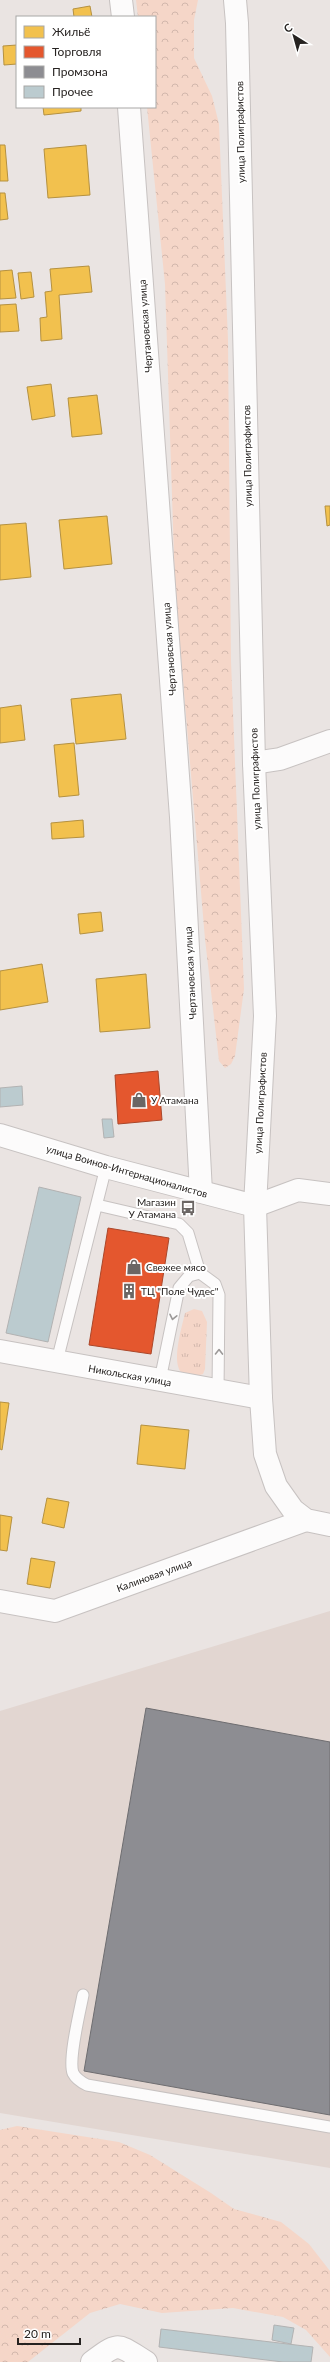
<svg xmlns="http://www.w3.org/2000/svg" width="330" height="2362" viewBox="0 0 330 2362" font-family="Lato,sans-serif">
	<style>
		.built { fill: #e2d6d1 }
		.grass { fill: url(#grass-tufts) }
		.forest { fill: url(#forest-crowns) }
		.homes { fill: #f2c14e; stroke: #b59140 }
		.shops { fill: #e4572e; stroke: #ab472a }
		.industry { fill: #8d8d92; stroke: #6e6d70 }
		.building { fill: #bbcbcf; stroke: #b2b2b2 }
		.lines { fill: none; stroke-linecap: round; stroke-linejoin: round }
		.lane-casing { stroke: #c7c2c1; stroke-width: 13 }
		.street-casing { stroke: #c7c2c1; stroke-width: 24 }
		.secondary-casing { stroke: #c7c2c1; stroke-width: 24 }
		.lane { stroke: #fcfbfb; stroke-width: 11 }
		.street { stroke: #fcfbfb; stroke-width: 22 }
		.secondary { stroke: #fcfbfb; stroke-width: 22 }
		.oneway { stroke: #9c9998 }
		.labels { text-anchor: middle; stroke-width: 4; stroke-linejoin: round; paint-order: stroke }
		.street-label { font-size: 10px; fill: #262220; stroke: #fff }
		.poi-label { font-size: 10px; fill: #262220; stroke: #fff; text-anchor: start }
	</style>
	<defs>
		<pattern id="grass-tufts" width="24" height="20" patternUnits="userSpaceOnUse"><rect width="24" height="20" fill="#f5d6c8"/><path d="M3 7l-1-3M5 7V3M7 7l1-3M15 17l-1-3M17 17v-4M19 17l1-3" fill="none" stroke="#d2b7ac"/></pattern>
		<pattern id="forest-crowns" width="20" height="18" patternUnits="userSpaceOnUse"><rect width="20" height="18" fill="#f5d6c8"/><path d="M2 6a3 3 0 1 1 6 0M12 15a3 3 0 1 1 6 0" fill="none" stroke="#d2b7ac"/></pattern>
	</defs>
	<rect width="100%" height="100%" fill="#eae4e2"/>
	<path class="built" d="M330,1611V2168L0,2113V1711Z"/>
	<path class="grass" d="M194,1309L202,1311L207,1322L205,1369L203,1374C162,1389 181,1332 185,1313Z"/>
	<path class="forest" d="M136,0H198L194,20V58L212,96L219,124L228,340L231,661L244,989L235,1056L231,1064L225,1068L219,1061L205,939L175,586L165,284L147,107H155V17H138Z
		M17,2126L119,2142L150,2155L211,2193L234,2209L281,2222L309,2244L330,2271V2357L306,2330L283,2317L233,2308L162,2313L120,2304L90,2313L28,2362H0V2130Z"/>
	<path class="homes" d="M90,6L92,17H74L73,9Z
		M17,45V64L4,65L3,46Z
		M43,107H81V111L44,115Z
		M0,145H5L8,181H0Z
		M86,145L90,195L48,198L44,149Z
		M0,193H5L8,219L0,220Z
		M89,266L92,292L59,295L62,339L41,341L40,318L47,317L45,292L52,291L50,269Z
		M12,270L16,298L0,299V271Z
		M31,272L34,297L21,299L18,273Z
		M16,304L19,331L0,332V305Z
		M51,384L55,416L32,420L27,387Z
		M97,395L102,434L72,437L68,398Z
		M325,506H330V525L327,526Z
		M107,516L112,564L64,569L59,520Z
		M26,523L31,577L0,580V525Z
		M121,694L126,739L76,744L71,699Z
		M21,705L25,740L0,743V708Z
		M74,743L79,795L59,797L54,745Z
		M83,820L84,837L52,839L51,823Z
		M101,912L103,931L80,934L78,914Z
		M42,964L48,1002L0,1010V971Z
		M146,974L150,1028L100,1032L96,979Z
		M0,1402L9,1403L2,1450L0,1449Z
		M141,1425L189,1430L185,1469L137,1464Z
		M47,1498L69,1502L64,1528L42,1523Z
		M0,1515L12,1517L7,1551L0,1550Z
		M31,1558L55,1562L50,1588L27,1584Z"/>
	<path class="shops" d="M158,1071L162,1120L118,1124L115,1075Z
		M108,1228L169,1238L151,1354L89,1345Z"/>
	<path class="industry" d="M146,1708L330,1742V2115L84,2071Z"/>
	<path class="building" d="M22,1086L23,1105L0,1107V1088Z
		M102,1119H112L114,1137L104,1138Z
		M39,1187L81,1197L48,1342L6,1333Z
		M274,2325L294,2328L291,2344L272,2340Z
		M161,2329L313,2347L311,2362H283L159,2347Z"/>
	<g class="lines">
		<defs>
			<path id="lane" d="M97,1205L179,1224L188,1233L200,1273
				M57,1361L106,1167
				M160,1380L179,1288L189,1276L200,1273L215,1284L219,1295L218,1391
				M83,1995C80,2011 68,2059 73,2073C76,2079 81,2082 87,2085L330,2127"/>
			<path id="street" d="M121,0L123,17
				M129,107L181,817L201,1192
				M254,763L280,759L330,741
				M255,1206L298,1190L330,1194
				M0,1351L261,1398
				M0,1601L55,1611L306,1520
				M92,2362C120,2341 117,2344 146,2362"/>
			<path id="secondary" d="M235,0L237,23L254,763L265,1016L255,1206L261,1398L265,1454L276,1486L293,1510L306,1520L330,1525
				M0,1135L106,1167L255,1206"/>
		</defs>
		<use href="#lane" class="lane-casing"/>
		<use href="#street" class="street-casing"/>
		<use href="#secondary" class="secondary-casing"/>
		<use href="#lane" class="lane"/>
		<use href="#street" class="street"/>
		<use href="#secondary" class="secondary"/>
	</g>
	<defs><path id="oneway-chevron" d="M-2-3.5L2.5 0L-2 3.5" fill="none" stroke-width="1.6" stroke-linecap="round" stroke-linejoin="round"/></defs>
	<g class="oneway">
		<use href="#oneway-chevron" transform="translate(173 1317) rotate(102)"/>
		<use href="#oneway-chevron" transform="translate(219 1352) rotate(-89)"/>
	</g>
	<defs>
		<symbol id="shop-bare" viewBox="-9 -9 18 18"><path d="M-5-2.5h2.3a2.7 3.5 0 0 1 5.4 0H5L5.5 6h-11ZM-1.5-2.5h3a1.5 2.3 0 0 0-3 0Z" fill="#6b6664" stroke="#fff" stroke-width="2.5" paint-order="stroke"/></symbol>
		<symbol id="bus-bare" viewBox="-9 -9 18 18"><path d="M-5-6H5V4H4V6H2V4H-2V6H-4V4H-5ZM-3.5-4V0h7V-4ZM-3.5 1.2v1.5H-2V1.2ZM2 1.2v1.5H3.5V1.2Z" fill="#6b6664" stroke="#fff" stroke-width="2.5" paint-order="stroke"/></symbol>
		<symbol id="building-bare" viewBox="-9 -9 18 18"><path d="M-4-6H4V6H1V3H-1V6H-4ZM-2.5-4.3h1.7v1.8h-1.7ZM.8-4.3h1.7v1.8H.8ZM-2.5-1h1.7V.8h-1.7ZM.8-1h1.7V.8H.8Z" fill="#6b6664" stroke="#fff" stroke-width="2.5" paint-order="stroke"/></symbol>
	</defs>
	<g fill-rule="evenodd">
		<use href="#shop-bare" x="128" y="1089" width="22" height="22"/>
		<use href="#bus-bare" x="177" y="1197" width="22" height="22"/>
		<use href="#shop-bare" x="123" y="1256" width="22" height="22"/>
		<use href="#building-bare" x="118" y="1280" width="22" height="22"/>
	</g>
	<g class="labels">
		<g class="street-label">
			<text transform="translate(240 132) rotate(-91)" y="4">улица Полиграфистов</text>
			<text transform="translate(145 326) rotate(-94)" y="4">Чертановская улица</text>
			<text transform="translate(247 456) rotate(-91)" y="4">улица Полиграфистов</text>
			<text transform="translate(169 649) rotate(-94)" y="4">Чертановская улица</text>
			<text transform="translate(255 779) rotate(-92)" y="4">улица Полиграфистов</text>
			<text transform="translate(190 973) rotate(-93)" y="4">Чертановская улица</text>
			<text transform="translate(260 1103) rotate(-87)" y="4">улица Полиграфистов</text>
			<text transform="translate(127 1171) rotate(16)" y="4">улица Воинов-Интернационалистов</text>
			<text transform="translate(130 1375) rotate(10)" y="4">Никольская улица</text>
			<text transform="translate(154 1575) rotate(-20)" y="4">Калиновая улица</text>
		</g>
		<g class="poi-label">
			<text x="151" y="1104">У Атамана</text>
			<text x="176" y="1206" text-anchor="end">Магазин<tspan x="176" dy="12">У Атамана</tspan></text>
			<text x="146" y="1271">Свежее мясо</text>
			<text x="141" y="1295">ТЦ "Поле Чудес"</text>
		</g>
	</g>
	<rect x="16" y="16" width="140" height="92" fill="#ffffff" stroke="#a8a7a6"/>
	<rect x="24" y="26" width="20" height="12" fill="#f2c14e" stroke="#a8a7a6"/>
	<text x="52" y="36" font-size="12" fill="#262220">Жильё</text>
	<rect x="24" y="46" width="20" height="12" fill="#e4572e" stroke="#a8a7a6"/>
	<text x="52" y="56" font-size="12" fill="#262220">Торговля</text>
	<rect x="24" y="66" width="20" height="12" fill="#8d8d92" stroke="#a8a7a6"/>
	<text x="52" y="76" font-size="12" fill="#262220">Промзона</text>
	<rect x="24" y="86" width="20" height="12" fill="#bbcbcf" stroke="#a8a7a6"/>
	<text x="52" y="96" font-size="12" fill="#262220">Прочее</text>
	<g transform="translate(294 36) rotate(323)" stroke="#ffffff" stroke-width="3" paint-order="stroke">
	<path d="M0-3L7 15L0 10L-7 15Z" fill="#262220"/>
	<text y="-6" font-size="11" font-weight="bold" text-anchor="middle" fill="#262220">С</text>
	</g>
	<path d="M18 2338v6h62v-6" fill="none" stroke="#262220" stroke-width="2"/>
	<text x="24" y="2338" font-size="12" fill="#262220" stroke="#ffffff" stroke-width="3" paint-order="stroke">20 m</text>
</svg>
